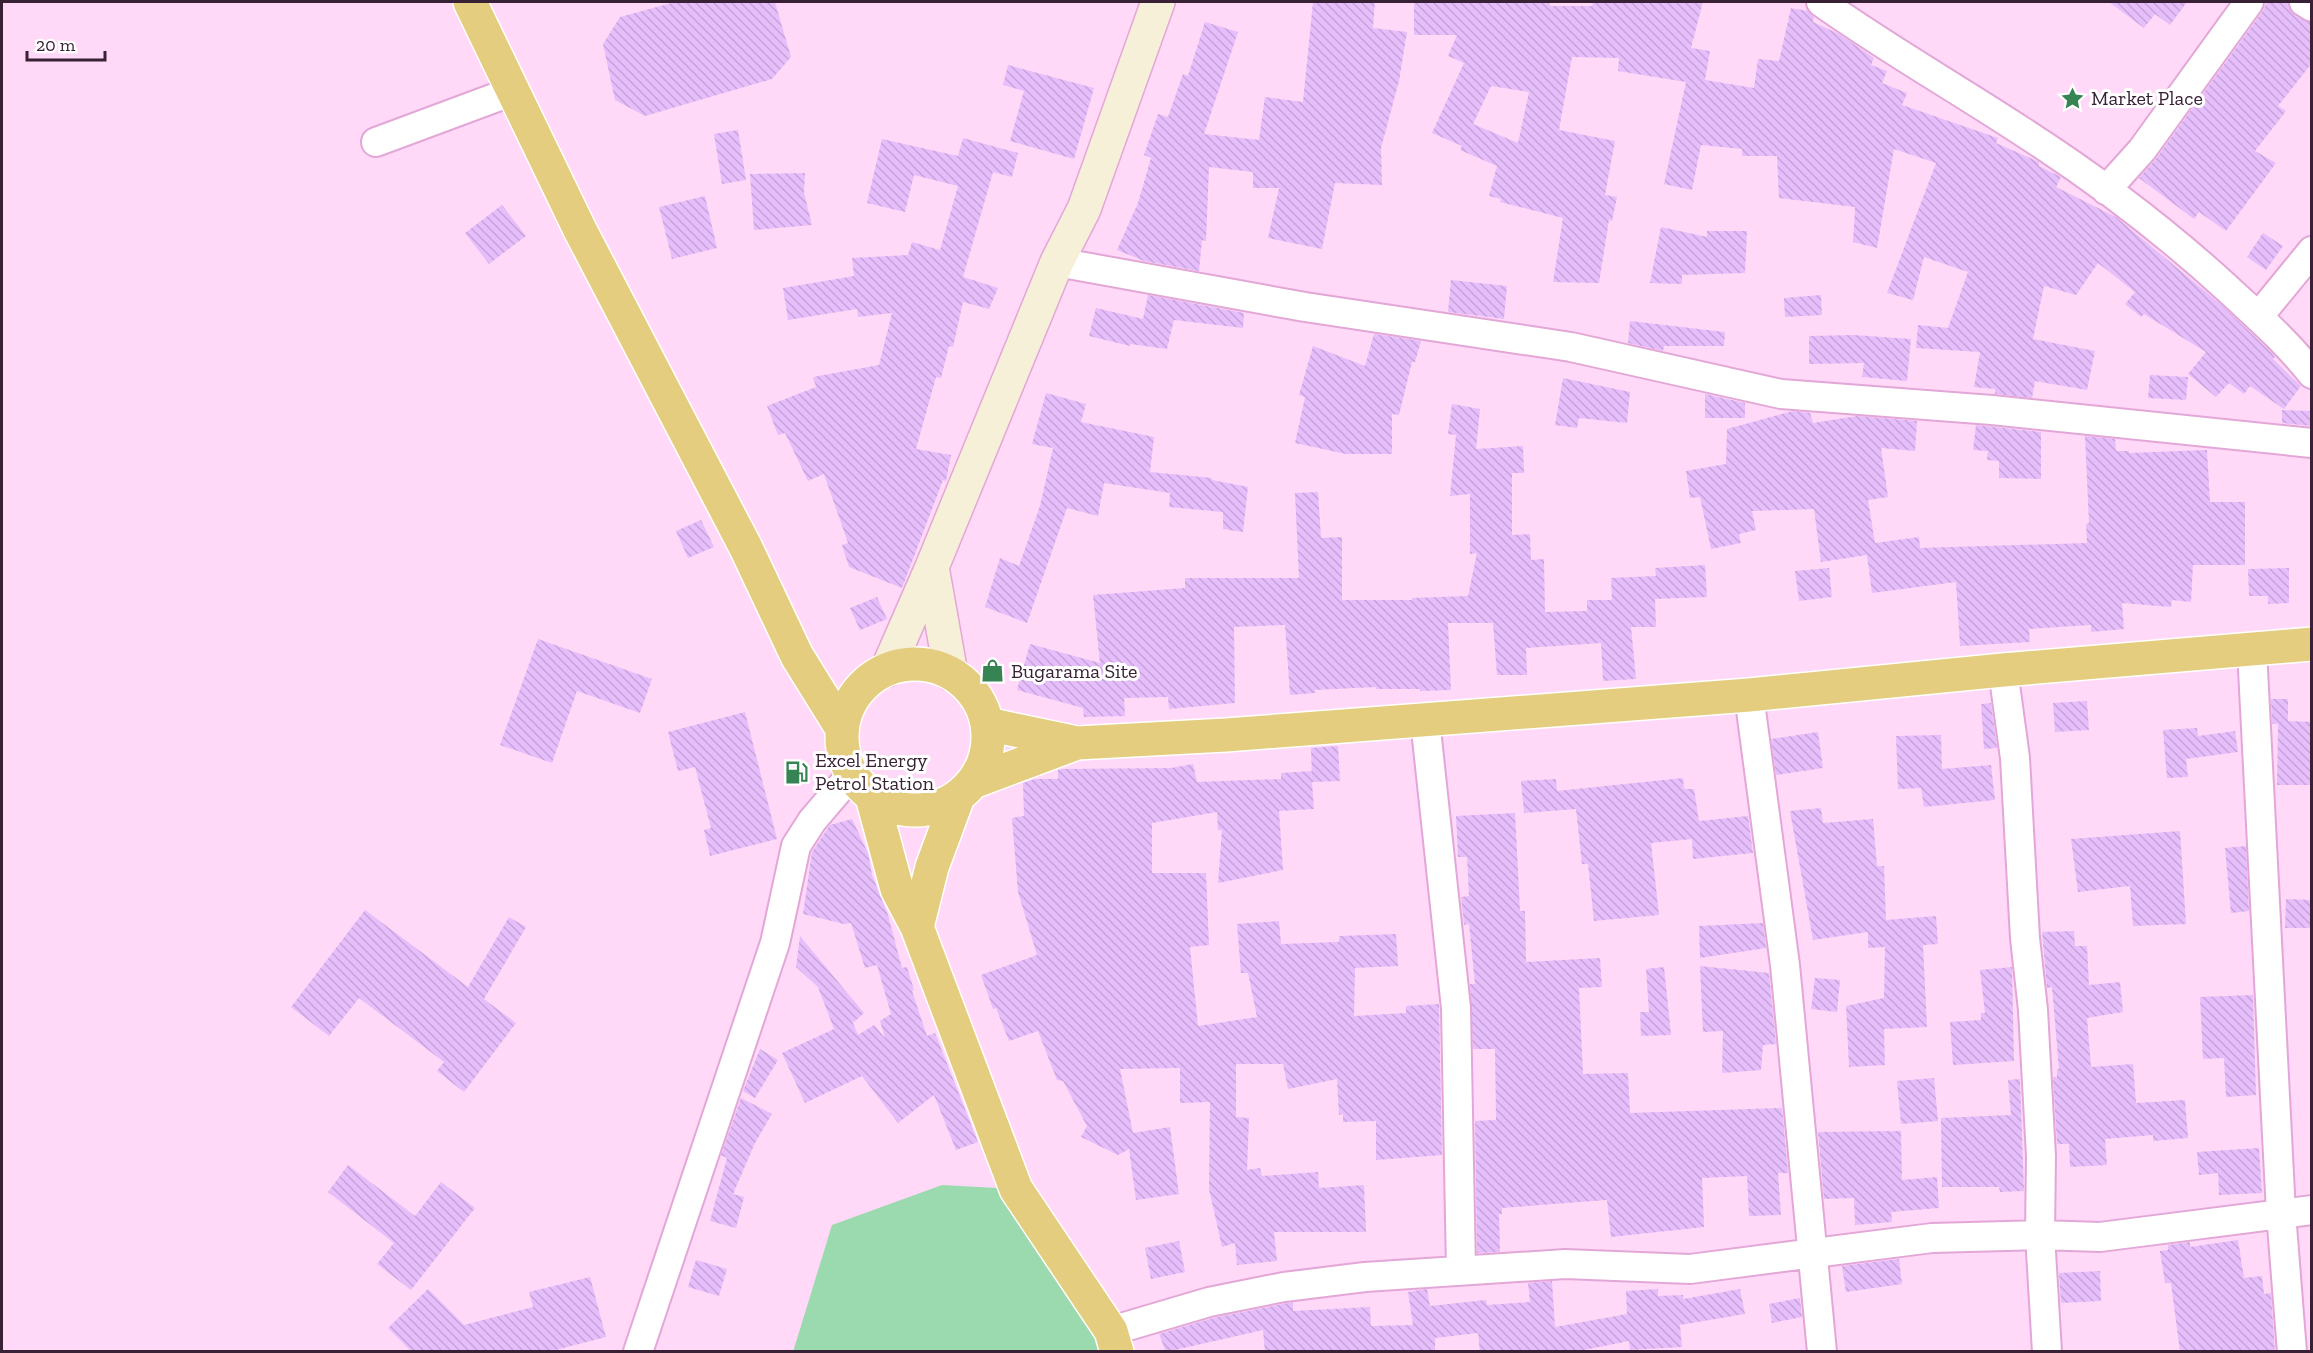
<svg xmlns="http://www.w3.org/2000/svg" width="2313" height="1353" viewBox="0 0 2313 1353" font-family="'Zilla Slab',serif">
	<style>
		.green { fill: #9bdaae }
		.building { fill: url(#building-back-hatch); fill-rule: evenodd }
		.lines { fill: none; stroke-linecap: round; stroke-linejoin: round }
		.street-casing { stroke: #e3a7d7; stroke-width: 32 }
		.secondary-casing { stroke: #e3a7d7; stroke-width: 36 }
		.highway-casing { stroke: #fff; stroke-width: 36 }
		.street { stroke: #fff; stroke-width: 28 }
		.secondary { stroke: #f7f0d8; stroke-width: 33 }
		.highway { stroke: #e4cd7e; stroke-width: 33 }
		.labels { text-anchor: middle; stroke-width: 6; stroke-linejoin: round; paint-order: stroke }
		.poi-label { font-size: 20px; fill: #382134; stroke: #fff; text-anchor: start }
	</style>
	<defs>
		<pattern id="building-back-hatch" width="6" height="6" patternUnits="userSpaceOnUse" patternTransform="scale(1.5)"><rect width="6" height="6" fill="#e6befc"/><path d="M-1 5l2 2M0 0l6 6M5-1l2 2" fill="none" stroke="#c6a3d9"/></pattern>
	</defs>
	<rect width="100%" height="100%" fill="#ffd9f7"/>
	<path class="green" d="M942,1185L1016,1189L1117,1352H793L832,1225Z"/>
	<path class="building" d="M675,2H775L791,57L772,79L645,116L615,100L603,44L620,17Z
		M1313,2H1375L1373,28L1407,32L1399,81L1381,148L1382,185L1335,183L1322,249L1268,238L1279,188H1253V172L1209,167L1206,241L1202,240L1199,271L1144,261L1117,250L1138,203L1151,158L1144,155L1158,114L1168,117L1183,74L1188,76L1205,22L1238,32L1204,134L1259,140L1265,97L1303,102Z
		M1414,2H1550V6H1592L1593,2H1703L1691,48L1710,51L1705,80L1754,88L1758,59L1779,61L1791,8L1808,11L1814,17L1813,22L1839,34L1874,58L1871,65L1887,71L1882,83L1907,93L1902,105L1998,138L1996,143L2039,162V166L2061,177L2056,187L2116,217L2218,302L2271,352L2275,357L2273,359L2301,386L2284,409L2250,386L2244,394L2229,383L2216,397L2188,374L2206,352L2144,314L2141,317L2125,304L2135,292L2098,263L2076,295L2044,286L2033,339L2095,351L2087,390L2035,381L2032,398L1995,394V389L1974,387L1980,352L1916,348L1918,325L1948,328L1968,272L1924,257L1913,300L1887,293L1936,163L1894,149L1877,248L1853,242L1855,207L1779,198L1777,156H1742V149L1701,145L1692,190L1664,184L1686,82L1618,71L1619,58L1572,57L1559,130L1615,141L1605,195L1617,197L1612,221L1609,220L1599,283L1553,282L1563,218L1500,202L1501,199L1489,196L1497,166L1460,150L1462,146L1432,133L1464,63L1448,56L1457,35H1414ZM1491,86L1529,92L1518,143L1473,124Z
		M2109,2H2187L2170,25L2155,14L2144,28Z
		M2267,2H2288L2295,16L2312,23V63L2278,106L2286,111L2255,151L2276,163L2226,231L2199,212L2194,219L2139,178L2155,160L2262,12Z
		M1008,65L1094,88L1074,159L1010,141L1024,91L1003,85Z
		M738,130L746,180L722,184L714,134Z
		M963,138L1018,153L1012,177L993,172L963,277L998,288L989,309L963,302L953,347L949,346L941,378L936,377L916,449L951,455L946,481L943,480L902,588L849,567L842,545L848,543L824,474L808,481L785,433L778,435L767,406L816,387L813,377L879,365L892,313L858,317L857,309L788,320L783,288L854,276L852,258L908,255L912,242L940,250L958,186L914,175L905,212L867,203L882,139L958,156Z
		M805,173L804,193L812,225L754,230L750,174Z
		M705,196L717,248L672,259L659,207Z
		M502,205L526,236L489,264L465,233Z
		M1661,227L1707,237V231H1747L1745,273L1682,275V284L1650,283Z
		M2263,233L2283,246L2266,270L2247,257Z
		M1451,280L1507,286L1504,319L1448,312Z
		M1148,295L1244,313L1243,328L1174,320L1167,349L1130,344V346L1089,336L1096,308L1143,319Z
		M1821,295L1822,315L1785,317L1784,298Z
		M1630,321L1725,332L1724,346H1664L1663,351L1628,343Z
		M1374,334L1421,341L1415,362H1412L1399,415L1392,414V454H1346L1295,443L1305,397L1299,395L1313,346L1365,366Z
		M1854,335L1911,339L1907,381L1862,377L1864,363L1809,364V336Z
		M2150,375L2188,377L2186,400L2148,398Z
		M1563,378L1630,392L1627,423L1579,418L1577,428L1555,425Z
		M1046,393L1086,404L1081,422L1154,437L1150,472L1212,478V480L1248,487L1243,532L1223,529V512L1169,507L1170,493L1104,483L1098,516L1067,508L1027,623L985,607L1000,558L1019,566L1040,506L1053,448L1032,444Z
		M1705,394L1745,403V418H1705Z
		M1452,404L1480,409L1476,449L1523,446L1524,473H1512V535L1530,534L1531,560L1544,559L1545,612L1587,611V600H1612L1611,578L1656,576L1655,568L1705,565L1707,597L1655,599L1656,627H1631L1636,679L1603,681L1601,643L1526,648L1527,675H1497L1493,623H1448L1451,690L1420,691V689H1376V687L1315,690V693L1290,695L1285,625L1234,627L1235,703L1169,709L1168,697L1124,698L1125,716L1084,717L1083,708L1017,690L1030,644L1100,663L1093,595L1185,588V578H1299L1295,493L1318,492L1321,538L1342,537V600H1412V598L1468,596L1477,553L1470,554V494L1450,496L1456,435L1448,434Z
		M2282,410L2312,411V426L2282,423Z
		M1793,411L1810,413L1813,423L1857,416L1917,421L1915,451L1881,448L1888,497L1868,500L1875,543L1919,537L1920,548L2087,543L2086,524L2089,523L2085,436L2115,439L2116,451H2129V453L2207,450L2210,502H2245V565H2193L2191,602L2172,600L2171,607L2122,603L2124,629L2091,632V625L2029,629L2030,642L1960,646L1956,582L1872,593L1867,555L1821,562L1814,509L1752,511L1756,530L1739,534L1741,543L1711,549L1700,497L1690,498L1686,471L1726,464L1727,429Z
		M1976,425L2041,432V479L1999,478V461L1987,460L1988,451L1973,450Z
		M701,520L714,547L688,558L676,531Z
		M1829,568L1832,597L1799,601L1795,571Z
		M2289,568V603L2268,604V596H2249L2248,569Z
		M877,597L887,619L860,630L850,608Z
		M538,639L652,679L640,713L577,691L552,763L500,745Z
		M2271,699H2288V721L2312,722V785H2277L2278,724H2272Z
		M2087,701L2089,730L2055,732L2053,703Z
		M1991,703L1997,748L1984,749L1981,704Z
		M745,712L777,839L710,856L704,830L711,828L695,767L678,771L668,732Z
		M2197,728L2198,736L2235,731L2238,752L2186,759L2188,777L2167,778L2163,730Z
		M1818,732L1823,768L1776,775L1771,739Z
		M1941,735L1942,769L1991,765L1995,800L1924,807L1921,788L1898,789L1896,736Z
		M1338,746L1340,781L1312,782L1314,809L1279,811L1283,870L1218,883L1222,830H1218L1217,812L1152,823V873H1206L1209,945L1190,947L1198,1026L1257,1017L1248,973H1241L1237,924L1279,921L1281,944L1339,942V936L1396,934L1398,966L1355,968L1354,1016L1406,1013V1006L1439,1004L1442,1155L1376,1160V1121L1343,1122V1114L1339,1115L1337,1079L1288,1089L1283,1064H1236V1117L1249,1118L1247,1170L1260,1168L1262,1176L1318,1172L1319,1188L1364,1185L1366,1232H1274L1277,1261L1237,1265L1235,1243L1222,1247L1209,1189L1210,1102L1180,1103V1068L1120,1069L1133,1133L1170,1127L1179,1194L1136,1200L1129,1149L1118,1155L1081,1137L1087,1126L1063,1081L1057,1080L1038,1031L1009,1041L996,1008L993,1009L981,975L1037,955L1018,892L1012,818L1024,816L1023,783L1035,779H1058V770L1062,769L1171,768L1193,764L1197,782L1281,779V773L1312,771V781L1311,748Z
		M1683,778L1684,789H1694L1699,821L1748,816L1753,853L1693,859L1692,839L1651,843L1659,915L1594,921L1588,864H1582L1576,809L1524,813L1521,781L1556,779L1557,791Z
		M1821,808L1823,823L1873,819L1877,866H1884L1886,920L1936,916L1938,944L1923,945L1927,1027L1884,1029L1885,1065L1849,1067L1846,1006L1884,998L1885,947L1868,948V932L1813,940L1790,811Z
		M1515,813L1520,911H1525L1526,962L1600,958L1602,987L1579,988L1583,1074L1628,1073L1630,1113L1782,1108L1788,1173H1778L1781,1215L1749,1216L1747,1176L1702,1178L1704,1227L1611,1237L1607,1200L1502,1208V1214H1499L1500,1252L1477,1253L1475,1121L1496,1120L1495,1049H1473L1470,984H1475L1469,924L1464,925L1461,897L1469,896L1467,857H1458L1456,816Z
		M852,819L868,853L872,875L888,915L902,968L907,967L914,990L912,991L927,1036L935,1033L978,1142L956,1150L934,1095L898,1123L862,1076L805,1103L782,1053L834,1029L818,987L796,967L800,936L864,1013L854,1022L852,1021L858,1035L874,1025L885,1038L880,1021L891,1014L877,965L865,968L851,923L844,924L803,914L812,852L830,825Z
		M2180,831L2186,924L2133,926L2130,886L2078,892L2071,839Z
		M2246,846L2249,911L2231,913L2225,848Z
		M2286,899L2312,900V928H2285Z
		M365,910L468,987L509,917L526,927L484,999L516,1023L464,1092L437,1071L444,1062L359,998L329,1036L291,1007Z
		M1763,923L1766,948L1700,958L1699,926Z
		M2074,931L2075,946H2087L2089,985L2120,982L2123,1012L2087,1018L2091,1067L2133,1064L2136,1103L2185,1100L2188,1138L2153,1141V1135L2105,1139L2107,1165L2070,1167L2069,1144H2057L2053,1077H2057V1069H2059L2052,987L2047,988L2042,932Z
		M1700,966L1769,973L1776,1044L1763,1045L1761,1070L1722,1073L1723,1031L1703,1032Z
		M1664,967L1671,1035L1641,1036L1640,1012H1649L1646,969Z
		M2012,967L2014,1061L1953,1065L1950,1022L1981,1020V1013H1985L1980,970Z
		M1815,978L1840,980L1837,1012L1811,1009Z
		M2253,995L2256,1095L2226,1097L2224,1058L2203,1059L2200,997Z
		M760,1049L778,1060L755,1098L743,1091Z
		M1934,1078L1938,1121L1901,1124L1897,1081Z
		M2020,1079L2024,1191L2000,1192L1999,1187H1942L1941,1118L2011,1115L2008,1080Z
		M741,1098L772,1114L755,1143L733,1194L744,1197L736,1228L710,1221L727,1158L721,1155Z
		M1901,1131L1902,1180L1937,1177L1939,1208L1891,1212L1892,1222L1855,1225L1854,1198L1824,1199L1818,1132Z
		M2259,1148L2262,1193L2219,1195L2218,1173L2199,1175L2197,1152Z
		M348,1165L415,1216L441,1182L475,1208L411,1290L377,1264L394,1243L328,1192Z
		M2238,1240L2244,1278L2262,1276L2264,1294L2271,1293L2275,1352H2180L2171,1283H2165L2160,1251L2168,1250V1245L2190,1242V1247Z
		M1179,1241L1185,1272L1151,1279L1145,1248Z
		M1899,1259L1902,1284L1846,1292L1842,1266Z
		M696,1260L727,1269L719,1296L688,1287Z
		M2100,1271L2101,1301L2061,1303L2059,1273Z
		M590,1277L606,1337L548,1352H412L388,1328L428,1289L464,1325L533,1307L529,1292Z
		M1552,1281L1555,1327L1627,1314L1626,1291L1658,1289V1296L1683,1295V1299L1740,1289L1745,1314L1680,1325L1682,1347L1630,1350L1629,1341L1574,1352H1480L1478,1333L1435,1338V1352H1265L1263,1330L1166,1352L1159,1334L1213,1318L1293,1302V1311L1370,1307L1371,1326L1413,1325L1408,1292L1427,1289L1430,1306L1486,1300L1487,1305L1530,1302L1528,1283Z
		M1800,1298L1802,1317L1772,1323L1769,1304Z"/>
	<g class="lines">
		<defs>
			<path id="street" d="M1821,2C1886,48 1956,88 2023,132C2096,179 2165,231 2229,290C2258,317 2287,342 2312,374
				M2304,2L2312,7
				M376,142L513,91
				M2106,190L2142,150L2249,2
				M1057,262L1305,307L1571,347L1781,394L1992,410L2312,443
				M2258,317L2312,251
				M2252,650L2281,1213L2292,1352
				M2003,670L2015,758L2025,938L2033,1010L2041,1156L2040,1235L2047,1352
				M1749,695L1785,965L1822,1352
				M1425,720L1456,1008L1461,1270
				M1111,1331L1209,1302L1284,1287L1365,1277L1565,1264L1690,1269L1932,1238L2040,1235L2100,1237L2312,1210
				M638,1352L775,943L796,846L812,821L851,775"/>
			<path id="secondary" d="M932,567L951,674
				M887,670L932,567L1057,262L1084,209L1158,2"/>
			<path id="highway" d="M470,2L580,230L746,548L797,656L841,727
				M842 737a73 73 0 1 1 146 0a73 73 0 1 1-146 0Z
				M987,724L1077,743L1226,735L1749,695L2003,670L2312,644
				M973,782L1077,743
				M872,797L897,889L917,927L1016,1189L1111,1331L1117,1352
				M917,927L932,867L958,797"/>
		</defs>
		<use href="#street" class="street-casing"/>
		<use href="#secondary" class="secondary-casing"/>
		<use href="#highway" class="highway-casing"/>
		<use href="#street" class="street"/>
		<use href="#secondary" class="secondary"/>
		<use href="#highway" class="highway"/>
	</g>
	<defs>
		<symbol id="sight-bare" viewBox="-9 -9 18 18"><path d="M0-6L1.8-2.2L6-1.7L2.9 1.2L3.7 5.4L0 3.3L-3.7 5.4L-2.9 1.2L-6-1.7L-1.8-2.2Z" fill="#368454" stroke="#fff" stroke-width="2.5" paint-order="stroke"/></symbol>
		<symbol id="shop-bare" viewBox="-9 -9 18 18"><path d="M-5-2.5h2.3a2.7 3.5 0 0 1 5.4 0H5L5.5 6h-11ZM-1.5-2.5h3a1.5 2.3 0 0 0-3 0Z" fill="#368454" stroke="#fff" stroke-width="2.5" paint-order="stroke"/></symbol>
		<symbol id="fuel-bare" viewBox="-9 -9 18 18"><path d="M-5.5-6h7V0h2V4h1.3V-2.5L3-4.5l.8-.8L6-3V5H2.5V1h-1V6h-7ZM-4.2-4.7v3.2H.2V-4.7Z" fill="#368454" stroke="#fff" stroke-width="2.5" paint-order="stroke"/></symbol>
	</defs>
	<g fill-rule="evenodd">
		<use href="#sight-bare" x="2056" y="82" width="33" height="33"/>
		<use href="#shop-bare" x="976" y="654" width="33" height="33"/>
		<use href="#fuel-bare" x="780" y="756" width="33" height="33"/>
	</g>
	<g class="labels">
		<g class="poi-label">
			<text x="2091" y="105">Market Place</text>
			<text x="1011" y="678">Bugarama Site</text>
			<text x="815" y="767">Excel Energy<tspan x="815" dy="23">Petrol Station</tspan></text>
		</g>
	</g>
	<rect width="2313" height="1353" fill="none" stroke="#382134" stroke-width="6"/>
	<path d="M27 51v9h78v-9" fill="none" stroke="#382134" stroke-width="3"/>
	<text x="36" y="51" font-size="18" fill="#382134" stroke="#ffffff" stroke-width="4.5" paint-order="stroke">20 m</text>
</svg>
